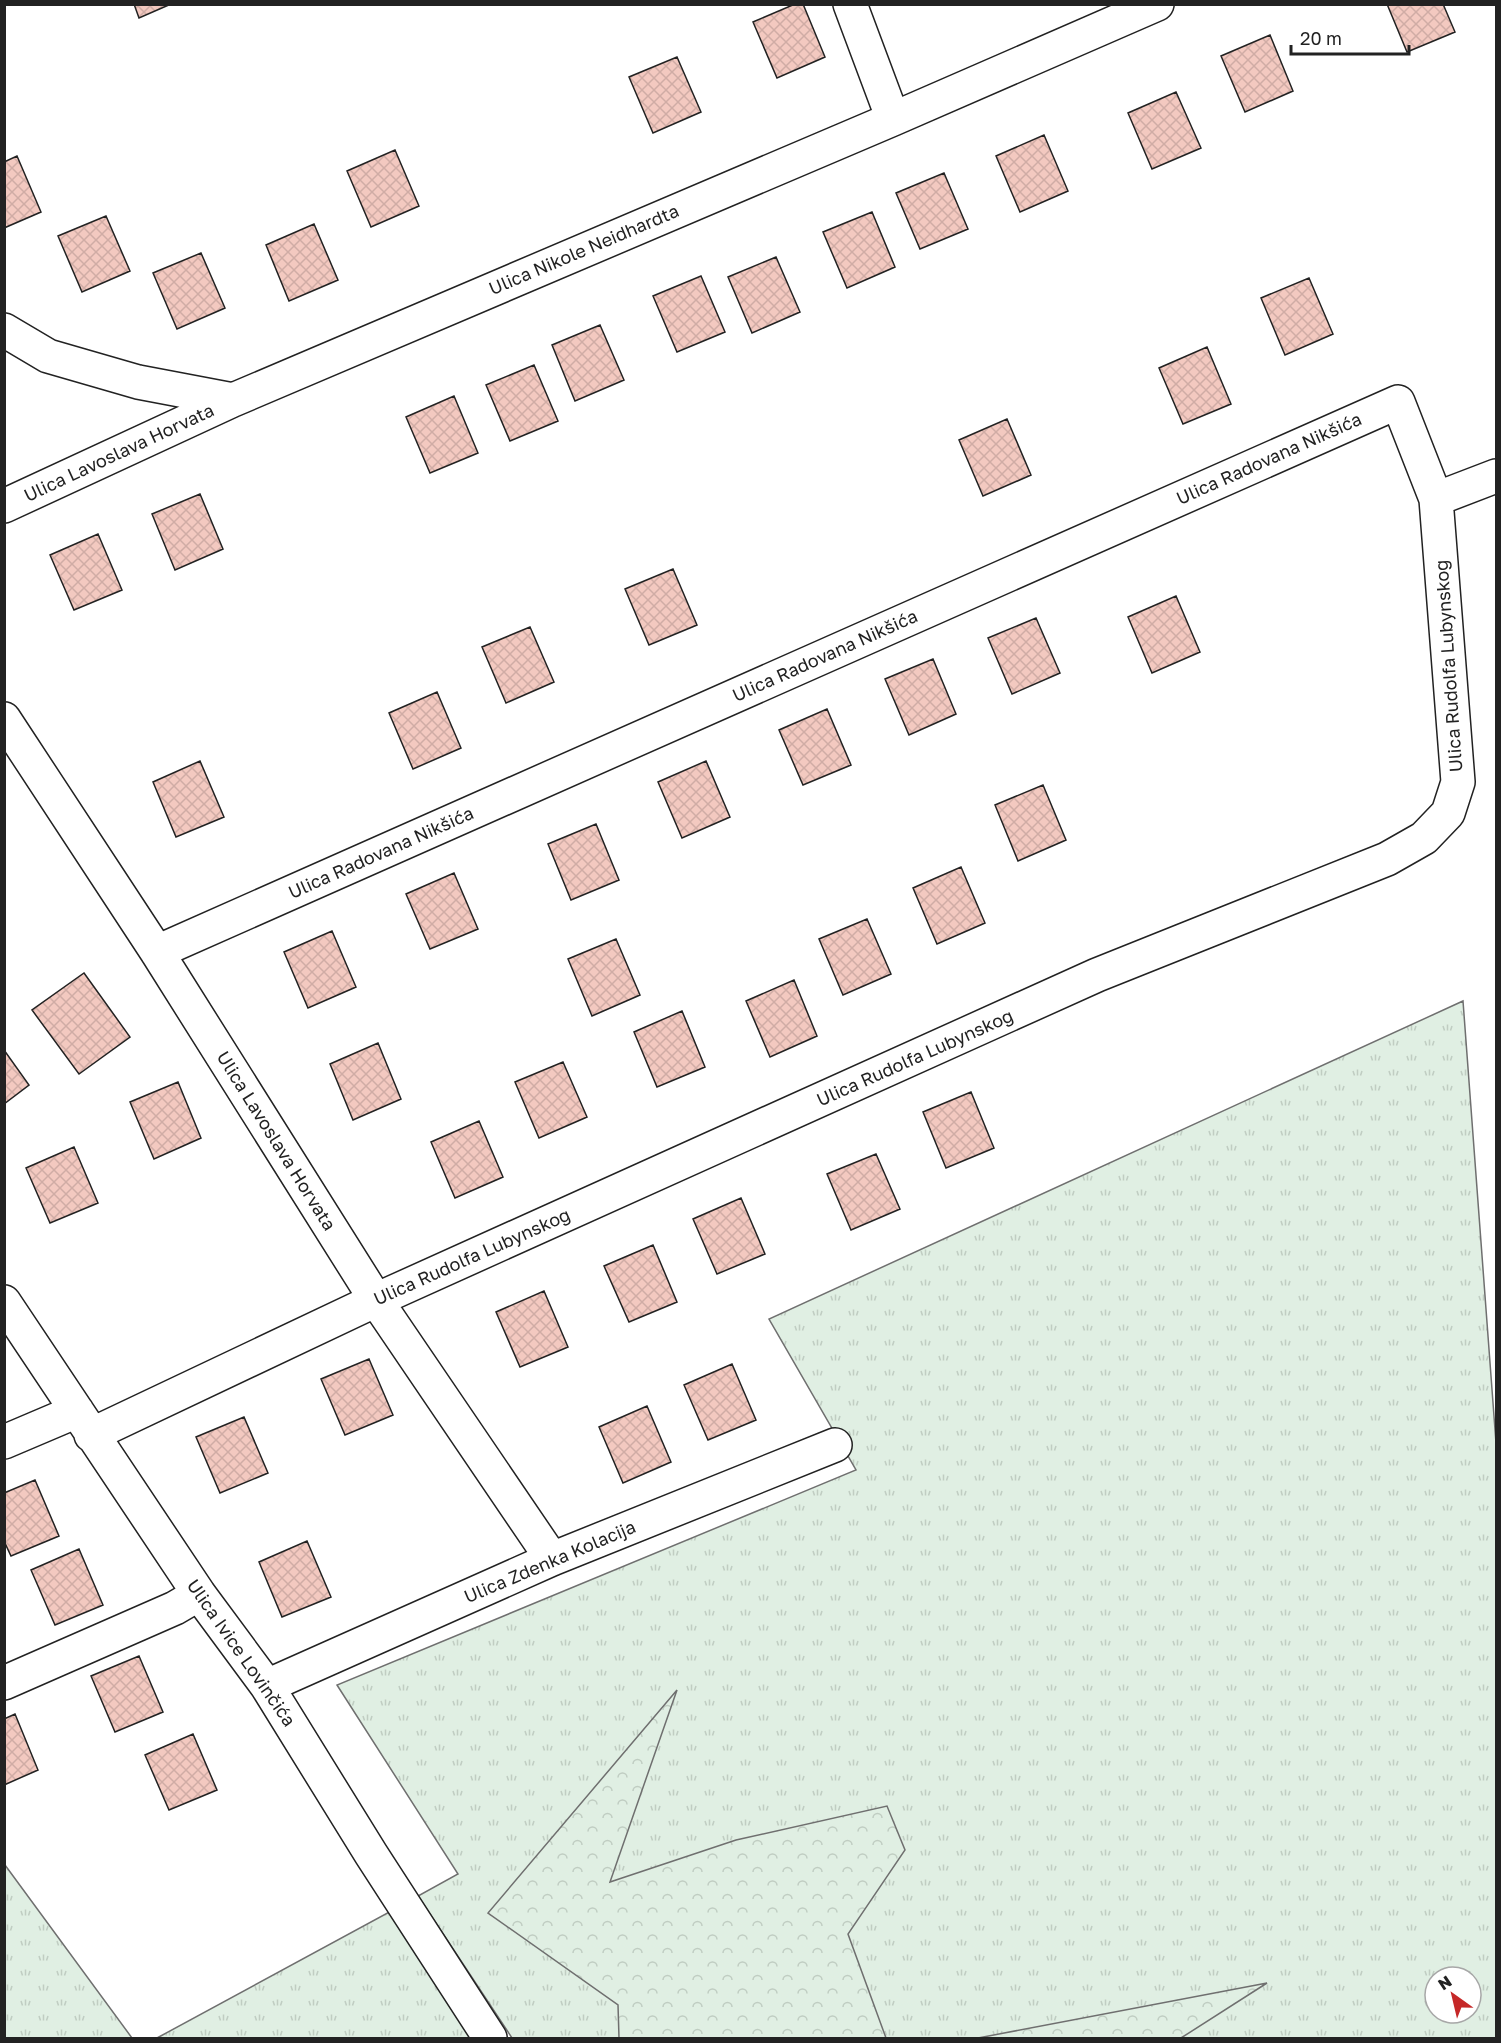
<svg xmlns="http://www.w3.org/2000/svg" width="1501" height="2043" viewBox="0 0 1501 2043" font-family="'Golos Text',sans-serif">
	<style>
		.grass { fill: url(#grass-tufts); stroke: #6f6f6f; stroke-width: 1.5; fill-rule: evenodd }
		.forest { fill: url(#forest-crowns); stroke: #6f6f6f; stroke-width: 1.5 }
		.building { fill: url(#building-cross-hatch); stroke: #222; stroke-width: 1.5 }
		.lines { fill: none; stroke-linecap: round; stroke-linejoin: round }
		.minor-casing { stroke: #222; stroke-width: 36 }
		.minor { stroke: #fff; stroke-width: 33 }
		.labels { text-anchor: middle; stroke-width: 4.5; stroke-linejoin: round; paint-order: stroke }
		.street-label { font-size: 18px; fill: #222; stroke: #fff }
	</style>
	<defs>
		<pattern id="grass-tufts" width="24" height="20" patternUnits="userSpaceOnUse" patternTransform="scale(1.5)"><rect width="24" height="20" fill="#e0efe3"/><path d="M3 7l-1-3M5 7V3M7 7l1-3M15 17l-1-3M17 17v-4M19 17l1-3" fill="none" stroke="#c0cdc2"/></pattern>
		<pattern id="forest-crowns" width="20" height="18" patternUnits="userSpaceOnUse" patternTransform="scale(1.5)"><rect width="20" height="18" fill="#e0efe3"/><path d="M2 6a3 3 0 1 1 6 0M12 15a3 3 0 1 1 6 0" fill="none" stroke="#c0cdc2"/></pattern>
		<pattern id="building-cross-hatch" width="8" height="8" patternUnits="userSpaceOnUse" patternTransform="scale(1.5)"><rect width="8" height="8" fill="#f3c9c0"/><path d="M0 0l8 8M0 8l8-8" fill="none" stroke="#d0aca5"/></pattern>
	</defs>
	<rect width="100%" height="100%" fill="#fff"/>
	<path class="grass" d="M1463,1001L1496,1443V2038H512L418,1896L458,1874L337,1685L856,1470L769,1319ZM1435,1977H1471V2013H1435Z
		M5,1865L132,2038H5Z
		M393,1910L474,2038H157Z"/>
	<path class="forest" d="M677,1690L610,1882L736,1840L887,1806L905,1850L848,1934L886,2038H619L618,2005L488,1913Z
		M1267,1983L1181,2038H978Z"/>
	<path class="building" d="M134,4H171L139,18Z
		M795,4H803L825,57L777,78L753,22Z
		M1387,4H1443L1455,32L1407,52Z
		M1270,35L1293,91L1245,112L1221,56Z
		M677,57L701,112L653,133L629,77Z
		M1176,92L1201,148L1152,169L1128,113Z
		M1044,135L1068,191L1020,212L996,156Z
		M395,150L419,206L371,227L347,171Z
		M17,156L41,212L4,228V162Z
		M944,173L968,229L920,249L896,193Z
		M872,212L895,267L847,288L823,232Z
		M106,216L130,271L82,292L58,236Z
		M314,224L338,280L289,301L266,245Z
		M201,253L225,308L177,329L153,273Z
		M776,257L800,312L752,333L728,277Z
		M701,276L725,332L677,352L653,296Z
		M1309,278L1333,334L1285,355L1261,298Z
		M600,325L624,380L575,401L552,345Z
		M1207,347L1231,404L1183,424L1159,368Z
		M534,365L558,421L510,441L486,385Z
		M454,396L478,453L430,473L406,417Z
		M1007,419L1031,475L983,496L959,440Z
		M200,494L223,549L175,570L152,514Z
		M98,534L122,590L74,610L50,555Z
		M673,569L697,625L649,645L625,589Z
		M1176,596L1200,652L1152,673L1128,617Z
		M1036,618L1060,673L1012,694L988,638Z
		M530,627L554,682L506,703L482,647Z
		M933,659L956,714L909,735L885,679Z
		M437,692L461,748L413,769L389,713Z
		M827,709L851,765L803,785L779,730Z
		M200,761L224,817L176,837L153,782Z
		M706,761L730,817L682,838L658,782Z
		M1043,785L1066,840L1018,861L995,805Z
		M596,824L619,880L571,900L548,844Z
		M961,867L985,923L937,944L913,888Z
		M454,873L478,929L430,949L406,894Z
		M867,919L891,974L843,995L819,939Z
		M332,931L356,987L308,1008L284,952Z
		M616,939L640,995L592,1016L568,959Z
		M84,973L130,1037L79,1074L32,1010Z
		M794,980L817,1036L770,1057L746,1001Z
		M682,1011L705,1067L657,1087L634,1032Z
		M378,1043L401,1099L353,1120L330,1064Z
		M4,1050L29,1085L4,1104Z
		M563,1062L587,1117L539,1138L515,1082Z
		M178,1082L201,1138L154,1159L130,1102Z
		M971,1092L994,1148L946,1168L923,1112Z
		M479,1121L503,1177L455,1198L431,1142Z
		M74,1147L98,1203L50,1223L26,1168Z
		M876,1154L900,1209L851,1230L827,1174Z
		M741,1198L765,1254L717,1274L693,1219Z
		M653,1245L677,1302L629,1322L604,1266Z
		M544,1291L568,1347L520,1367L496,1312Z
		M369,1359L393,1415L345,1435L321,1379Z
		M732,1364L756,1420L708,1440L684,1385Z
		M647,1406L671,1462L623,1483L599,1427Z
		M244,1417L268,1473L220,1493L196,1437Z
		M35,1480L59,1536L11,1556L4,1541V1493Z
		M307,1541L331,1597L282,1617L259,1562Z
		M79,1549L103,1605L55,1625L31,1570Z
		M139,1656L163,1712L115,1732L91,1676Z
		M15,1714L38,1770L4,1785V1719Z
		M193,1734L217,1790L169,1810L145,1755Z"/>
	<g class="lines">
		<defs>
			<path id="minor" d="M850,4L893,119
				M4,330L48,356L138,382L233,400L893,119L1157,4
				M1436,499L1496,476
				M4,506L233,400
				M4,719L157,952L376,1300L552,1559
				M4,1302L199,1594L267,1686L371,1854L490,2038
				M91,1435L376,1300L1097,975L1387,859L1424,838L1448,813L1458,782L1436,499L1398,402L157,952
				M4,1442L77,1411
				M4,1683L175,1608L199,1594
				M267,1686L552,1559L835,1445"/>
		</defs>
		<use href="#minor" class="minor-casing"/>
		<use href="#minor" class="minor"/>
	</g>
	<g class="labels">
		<g class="street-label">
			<text transform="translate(584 250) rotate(-23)" y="6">Ulica Nikole Neidhardta</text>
			<text transform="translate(119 453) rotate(-25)" y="6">Ulica Lavoslava Horvata</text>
			<text transform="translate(1269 459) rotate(-24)" y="6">Ulica Radovana Nikšića</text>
			<text transform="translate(825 656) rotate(-24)" y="6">Ulica Radovana Nikšića</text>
			<text transform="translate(1449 666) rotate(-94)" y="6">Ulica Rudolfa Lubynskog</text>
			<text transform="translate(381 853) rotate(-24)" y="6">Ulica Radovana Nikšića</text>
			<text transform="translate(915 1058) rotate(-24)" y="6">Ulica Rudolfa Lubynskog</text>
			<text transform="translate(276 1141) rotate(58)" y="6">Ulica Lavoslava Horvata</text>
			<text transform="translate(472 1257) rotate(-24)" y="6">Ulica Rudolfa Lubynskog</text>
			<text transform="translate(550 1562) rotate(-23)" y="6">Ulica Zdenka Kolacija</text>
			<text transform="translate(241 1653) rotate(55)" y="6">Ulica Ivice Lovinčića</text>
		</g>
	</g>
	<rect width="1501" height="2043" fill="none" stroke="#222222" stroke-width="12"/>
	<g transform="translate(1453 1995) rotate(326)"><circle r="28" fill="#ffffff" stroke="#a7a7a7" stroke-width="1.5"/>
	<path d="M0-4.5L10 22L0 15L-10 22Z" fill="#c62828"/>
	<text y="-9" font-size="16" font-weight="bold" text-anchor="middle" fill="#222222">N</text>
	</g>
	<path d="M1291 45v9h118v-9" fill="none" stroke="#222222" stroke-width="3"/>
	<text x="1300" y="45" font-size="18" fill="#222222" stroke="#ffffff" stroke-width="4.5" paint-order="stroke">20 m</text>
</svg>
